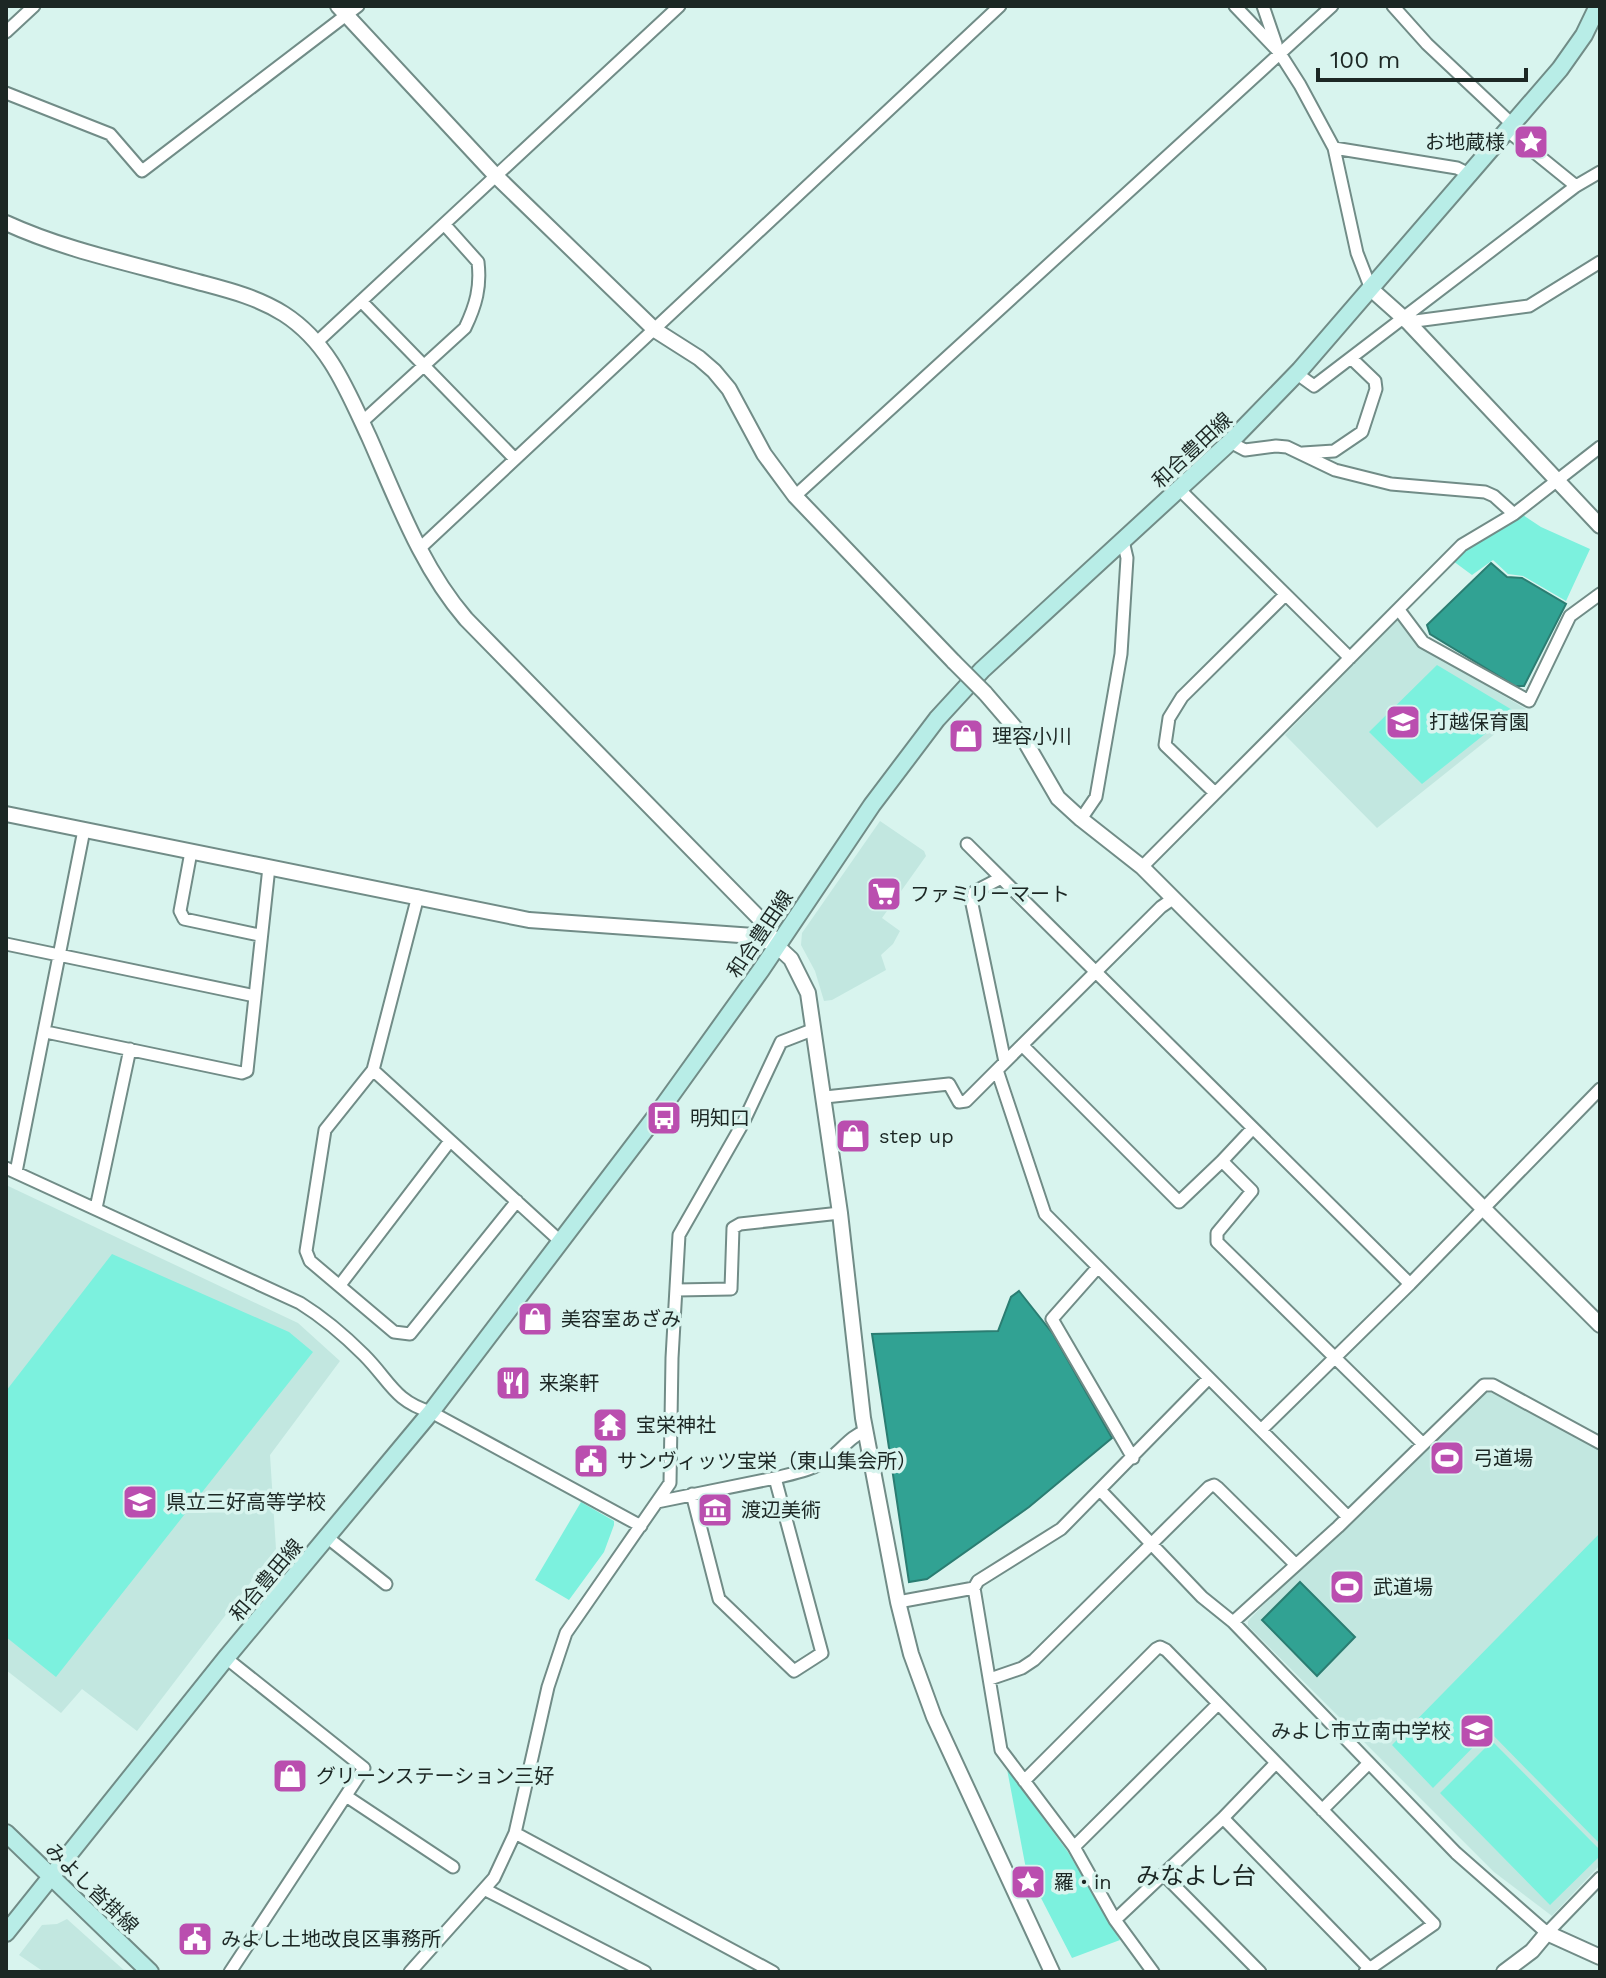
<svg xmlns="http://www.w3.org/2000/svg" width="1606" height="1978" viewBox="0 0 1606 1978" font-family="'Work Sans','Noto Sans JP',sans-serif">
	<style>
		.built { fill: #c2e7e0 }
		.green { fill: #7cf1de }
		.water { fill: #31a293; stroke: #2b7d72; stroke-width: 2 }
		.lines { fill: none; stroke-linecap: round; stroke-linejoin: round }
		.minor-casing { stroke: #718c87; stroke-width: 15 }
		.tertiary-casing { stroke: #718c87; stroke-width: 18 }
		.secondary-casing { stroke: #718c87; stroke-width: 20 }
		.minor { stroke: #fff; stroke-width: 11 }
		.tertiary { stroke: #fff; stroke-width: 14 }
		.secondary { stroke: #b8ede7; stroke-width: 16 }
		.tertiary-bridge-casing { stroke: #718c87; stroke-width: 18; stroke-linecap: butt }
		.tertiary-bridge { stroke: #fff; stroke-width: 14 }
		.labels { text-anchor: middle; stroke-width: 7; stroke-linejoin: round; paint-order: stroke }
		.poi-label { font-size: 20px; fill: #1c2724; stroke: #d8f4ee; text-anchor: start }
		.street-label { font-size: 20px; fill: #1c2724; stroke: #d8f4ee }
		.quarter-label { font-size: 24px; fill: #1c2724; stroke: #d8f4ee }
	</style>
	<rect width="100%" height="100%" fill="#d8f4ee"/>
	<path class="built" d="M1400,616L1422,648L1526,709L1377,828L1285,735Z
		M880,821L924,851L926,856L882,918L900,931L893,944L881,955L886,970L832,1000L824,1001L815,971L801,945L802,933Z
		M6,1185L298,1323L340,1361L270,1455L276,1549L137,1731L82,1689L61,1713L6,1670Z
		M1482,1393H1492L1600,1449V1865L1552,1916L1494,1872L1248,1626V1621L1268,1600Z
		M67,1919L126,1972H44L19,1955L42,1925L57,1924Z"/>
	<path class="green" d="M1520,513L1541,527L1590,549L1566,601L1523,576L1508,574L1493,560L1472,575L1453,561L1465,548Z
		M1437,665L1514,711L1422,784L1369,732Z
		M112,1254L289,1332L313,1352L56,1677L6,1637V1391Z
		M581,1502L614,1521V1525L604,1552L569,1600L535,1580Z
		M1600,1533V1844L1489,1731L1433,1788L1392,1745Z
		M1492,1741L1600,1850V1856L1550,1905L1440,1793Z
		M1007,1769L1068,1852L1120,1940L1072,1958L1026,1869Z"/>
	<path class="water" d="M1491,563L1507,577L1522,578L1566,604L1524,686H1515L1430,634L1427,625Z
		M1019,1291L1053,1334L1112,1438L1029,1507L927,1579L909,1582L872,1334L998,1331L1011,1297Z
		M1300,1582L1355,1637L1317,1676L1262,1620Z"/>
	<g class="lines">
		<defs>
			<path id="minor" d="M1235,6L1279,52L1300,85L1334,148L1357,253L1371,289
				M1263,6L1276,44
				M1393,6L1427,44L1513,125
				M6,32L34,6
				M6,93L110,134L142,171L358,6
				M1508,131L1576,186
				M1334,148L1457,168L1471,175
				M361,301L514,458
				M1408,322L1529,306L1600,262
				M317,342L679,6
				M1296,373L1314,386L1576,186L1600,172
				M362,422L465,328C476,305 481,287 478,262L444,224
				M1230,442L1245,450L1276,446L1287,447L1335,470L1391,484L1485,492L1494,496L1514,514
				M1303,453L1334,451L1362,432L1376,389L1375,381L1351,358
				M1180,490L1350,658
				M795,496L1332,6
				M419,549L1000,6
				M1399,610L1423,642L1529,701L1570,616L1600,594
				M1215,793L1165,745L1169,718L1182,697L1285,595
				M1081,819L1096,797L1121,654L1127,558L1123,541
				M967,844L1410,1284
				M191,852L180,911L184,919L259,935
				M1142,867L1462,545L1514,514L1600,447
				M1001,878L974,892L972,904L1005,1062
				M418,896L373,1070L560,1241
				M1174,898L1161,907L997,1070L1045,1214L1347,1516
				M6,944L255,996
				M46,1032L242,1073L247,1071L269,867
				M1022,1045L1179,1202L1222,1161L1252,1191L1217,1233V1242L1423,1444
				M373,1070L325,1130L306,1251L310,1261L394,1332L410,1334L517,1201
				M825,1097L949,1084L959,1102L966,1101L997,1070
				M1222,1161L1253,1128
				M6,1168L300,1303C324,1318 344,1335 364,1355C390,1381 394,1401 431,1412L641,1526
				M16,1172L84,830
				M96,1208L130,1049
				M1098,1267L1052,1319L1133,1458
				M340,1285L450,1141
				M677,1290L731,1289L733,1228L740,1224L840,1213
				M1261,1430L1410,1284L1600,1089
				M1600,1443L1493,1385H1484L1338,1527L1233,1622L1456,1853L1547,1933L1600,1878
				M775,1478C795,1473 813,1470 830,1458C843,1449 850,1436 866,1431
				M1101,1491L1202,1597L1233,1622
				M657,1502L775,1478L822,1653L794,1671L719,1599L692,1494
				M328,1538L386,1584
				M974,1588L1001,1750L1074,1847L1115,1920L1153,1972
				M898,1602L974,1588L978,1581L1061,1529L1209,1378
				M226,1658L364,1768L230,1972
				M990,1679L1022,1668L1034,1660L1209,1487L1214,1485L1218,1488L1295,1564
				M1024,1781L1156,1649L1160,1647L1166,1650L1434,1924L1365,1972
				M346,1796L453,1867
				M1322,1810L1369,1763
				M1223,1818L1370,1969
				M515,1833L773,1972
				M1074,1847L1218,1704
				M1164,1875L1260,1972
				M486,1890L645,1972
				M1115,1920L1223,1818L1275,1764
				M410,1972L494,1878L515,1833L548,1687L566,1633L670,1483L672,1358L679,1235L743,1123L781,1042L812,1030"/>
			<path id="tertiary" d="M338,6L496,176L655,330L699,358L714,371L729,389L764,454L795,496L954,662
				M6,223C67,251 134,264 198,282C228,290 257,297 284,314C329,343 347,390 369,437C397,500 421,567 466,619L762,921L777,946L791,959L808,993L840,1213L863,1418L898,1602L911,1654L934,1717L1052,1972
				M1371,289L1408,322L1600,526
				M985,693L1022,736L1058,798L1081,819L1142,867L1600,1325
				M6,814L529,920L754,936L776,945
				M1504,1972L1532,1951L1547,1933L1600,1957"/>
			<path id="secondary" d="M6,1833L150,1972
				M6,1933L226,1658L431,1412L659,1112L761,970L872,805L937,719L982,670L1230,442L1300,370L1560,69L1584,35L1598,6"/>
		</defs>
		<use href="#minor" class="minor-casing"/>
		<use href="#tertiary" class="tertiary-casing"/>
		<use href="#secondary" class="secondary-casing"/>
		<use href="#minor" class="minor"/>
		<use href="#tertiary" class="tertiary"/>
		<use href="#secondary" class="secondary"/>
		<defs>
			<path id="tertiary-bridge" d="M954,662L985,693"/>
		</defs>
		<use href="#tertiary-bridge" class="tertiary-bridge-casing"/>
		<use href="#tertiary-bridge" class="tertiary-bridge"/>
	</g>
	<defs>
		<symbol id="sight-square" viewBox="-11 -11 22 22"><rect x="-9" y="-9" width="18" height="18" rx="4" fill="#ba4eaf" stroke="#d8f4ee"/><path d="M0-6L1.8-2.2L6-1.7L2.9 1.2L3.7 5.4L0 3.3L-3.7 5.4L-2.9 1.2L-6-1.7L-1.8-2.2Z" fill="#fff"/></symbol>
		<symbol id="school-square" viewBox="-11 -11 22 22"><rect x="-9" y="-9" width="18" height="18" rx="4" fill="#ba4eaf" stroke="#d8f4ee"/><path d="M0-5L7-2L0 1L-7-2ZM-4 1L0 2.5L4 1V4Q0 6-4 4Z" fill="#fff"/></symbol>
		<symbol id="shop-square" viewBox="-11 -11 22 22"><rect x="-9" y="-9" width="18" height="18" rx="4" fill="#ba4eaf" stroke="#d8f4ee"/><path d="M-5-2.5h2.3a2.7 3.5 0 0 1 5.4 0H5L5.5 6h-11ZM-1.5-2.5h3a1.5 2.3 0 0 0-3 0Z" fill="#fff"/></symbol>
		<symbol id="supermarket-square" viewBox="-11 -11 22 22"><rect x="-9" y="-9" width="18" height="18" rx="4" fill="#ba4eaf" stroke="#d8f4ee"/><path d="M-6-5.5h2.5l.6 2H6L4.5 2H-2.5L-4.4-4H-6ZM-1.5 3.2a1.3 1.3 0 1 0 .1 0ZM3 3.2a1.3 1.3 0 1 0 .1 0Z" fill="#fff"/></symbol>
		<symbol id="bus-square" viewBox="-11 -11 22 22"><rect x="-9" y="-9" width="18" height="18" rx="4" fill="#ba4eaf" stroke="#d8f4ee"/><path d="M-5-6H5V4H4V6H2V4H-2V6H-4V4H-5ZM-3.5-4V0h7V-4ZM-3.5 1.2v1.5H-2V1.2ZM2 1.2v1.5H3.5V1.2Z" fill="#fff"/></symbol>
		<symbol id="restaurant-square" viewBox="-11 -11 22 22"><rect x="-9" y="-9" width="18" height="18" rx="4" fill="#ba4eaf" stroke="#d8f4ee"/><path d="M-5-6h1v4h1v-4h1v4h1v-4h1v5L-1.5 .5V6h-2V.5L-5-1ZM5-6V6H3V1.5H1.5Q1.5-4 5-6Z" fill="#fff"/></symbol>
		<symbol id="temple-square" viewBox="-11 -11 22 22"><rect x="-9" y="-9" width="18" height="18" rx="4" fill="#ba4eaf" stroke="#d8f4ee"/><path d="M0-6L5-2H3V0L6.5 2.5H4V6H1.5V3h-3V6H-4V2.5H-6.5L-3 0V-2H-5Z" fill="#fff"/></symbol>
		<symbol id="stadium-square" viewBox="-11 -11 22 22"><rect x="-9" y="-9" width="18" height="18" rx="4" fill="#ba4eaf" stroke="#d8f4ee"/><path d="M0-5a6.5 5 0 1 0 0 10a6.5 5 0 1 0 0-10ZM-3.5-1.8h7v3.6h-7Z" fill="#fff"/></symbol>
		<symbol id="civic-square" viewBox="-11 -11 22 22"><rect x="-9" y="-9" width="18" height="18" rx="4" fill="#ba4eaf" stroke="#d8f4ee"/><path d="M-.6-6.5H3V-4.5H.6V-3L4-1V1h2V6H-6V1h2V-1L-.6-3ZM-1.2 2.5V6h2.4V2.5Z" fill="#fff"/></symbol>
		<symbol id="museum-square" viewBox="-11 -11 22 22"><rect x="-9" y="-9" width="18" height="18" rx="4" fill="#ba4eaf" stroke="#d8f4ee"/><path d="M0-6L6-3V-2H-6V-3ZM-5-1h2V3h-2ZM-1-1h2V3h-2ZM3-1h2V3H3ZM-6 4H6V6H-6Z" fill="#fff"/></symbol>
	</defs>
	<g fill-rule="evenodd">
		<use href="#sight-square" x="1511" y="122" width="40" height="40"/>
		<use href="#school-square" x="1383" y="702" width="40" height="40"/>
		<use href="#shop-square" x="946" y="716" width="40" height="40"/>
		<use href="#supermarket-square" x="864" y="874" width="40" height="40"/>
		<use href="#bus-square" x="644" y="1098" width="40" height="40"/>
		<use href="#shop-square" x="833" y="1116" width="40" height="40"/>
		<use href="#shop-square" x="515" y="1299" width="40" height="40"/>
		<use href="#restaurant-square" x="493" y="1363" width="40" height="40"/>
		<use href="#temple-square" x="590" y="1405" width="40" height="40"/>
		<use href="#stadium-square" x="1427" y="1438" width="40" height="40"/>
		<use href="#civic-square" x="571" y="1441" width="40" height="40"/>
		<use href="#school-square" x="120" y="1482" width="40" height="40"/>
		<use href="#museum-square" x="695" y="1490" width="40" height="40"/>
		<use href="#stadium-square" x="1327" y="1567" width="40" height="40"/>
		<use href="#school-square" x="1457" y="1711" width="40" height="40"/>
		<use href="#shop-square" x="270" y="1756" width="40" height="40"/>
		<use href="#sight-square" x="1008" y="1862" width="40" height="40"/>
		<use href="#civic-square" x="175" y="1919" width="40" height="40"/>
	</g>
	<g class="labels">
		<g class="poi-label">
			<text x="1505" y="149" text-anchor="end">お地蔵様</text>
			<text x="1429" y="729">打越保育園</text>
			<text x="992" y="743">理容小川</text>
			<text x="910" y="901">ファミリーマート</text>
			<text x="690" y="1125">明知口</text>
			<text x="879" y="1143">step up</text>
			<text x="561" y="1326">美容室あざみ</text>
			<text x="539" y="1390">来楽軒</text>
			<text x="636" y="1432">宝栄神社</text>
			<text x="1473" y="1465">弓道場</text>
			<text x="617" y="1468">サンヴィッツ宝栄（東山集会所）</text>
			<text x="166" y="1509">県立三好高等学校</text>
			<text x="741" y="1517">渡辺美術</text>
			<text x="1373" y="1594">武道場</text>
			<text x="1451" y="1738" text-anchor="end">みよし市立南中学校</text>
			<text x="316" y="1783">グリーンステーション三好</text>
			<text x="1054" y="1889">羅・in</text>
			<text x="221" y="1946">みよし土地改良区事務所</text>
		</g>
		<g class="street-label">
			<text transform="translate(1192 450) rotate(-43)" y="7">和合豊田線</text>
			<text transform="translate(760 934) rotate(-56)" y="7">和合豊田線</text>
			<text transform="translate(266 1580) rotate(-50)" y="7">和合豊田線</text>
			<text transform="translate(92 1888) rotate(44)" y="7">みよし沓掛線</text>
		</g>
		<g class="quarter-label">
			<text x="1196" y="1884">みなよし台</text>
		</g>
	</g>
	<rect width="1606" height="1978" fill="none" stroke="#1c2724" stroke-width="16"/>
	<path d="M1318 68v12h208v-12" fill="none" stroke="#1c2724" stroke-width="4"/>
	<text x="1330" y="68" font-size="24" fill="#1c2724" stroke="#d8f4ee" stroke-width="6" paint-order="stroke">100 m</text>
</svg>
